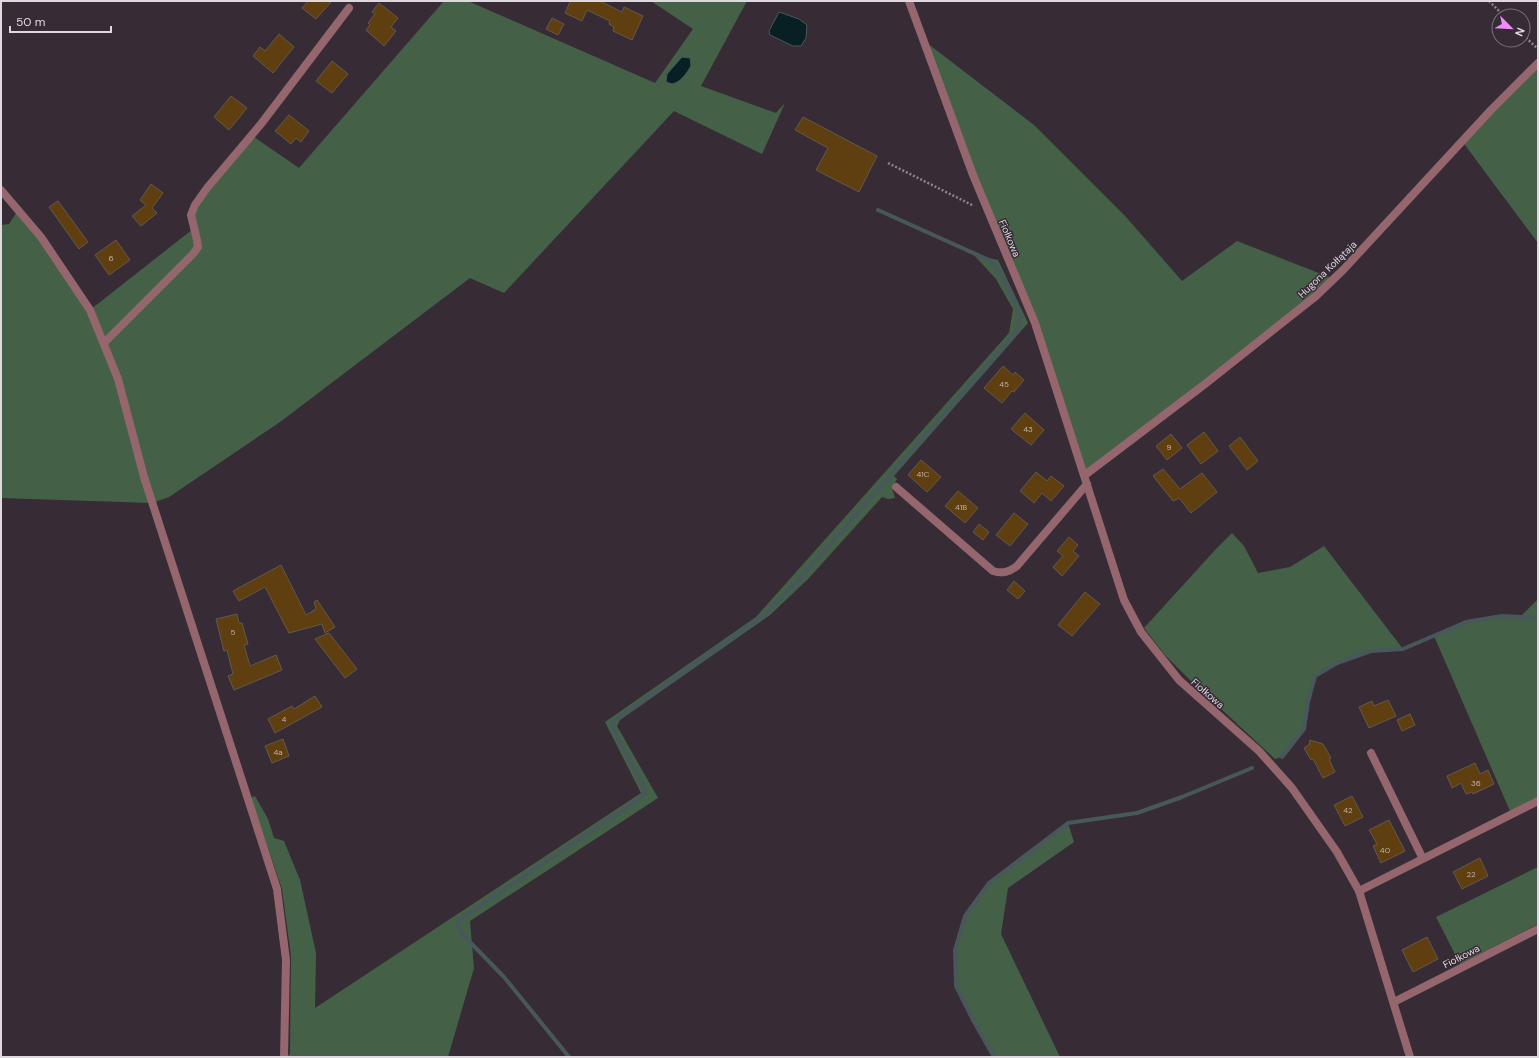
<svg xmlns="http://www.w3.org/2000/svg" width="1539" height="1058" viewBox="0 0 1539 1058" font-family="'DM Sans',sans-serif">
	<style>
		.green { fill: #446148 }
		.water { fill: #082023; stroke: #48575b }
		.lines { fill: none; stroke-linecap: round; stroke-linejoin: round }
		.stream { stroke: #48575b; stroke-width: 4 }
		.building { fill: #5f3e0f; stroke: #63594d }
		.path { stroke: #8d848c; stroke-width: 2.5; stroke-dasharray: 2 2; stroke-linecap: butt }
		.service { stroke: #95666e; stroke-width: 8 }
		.minor { stroke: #95666e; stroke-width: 8 }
		.labels { text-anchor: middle; stroke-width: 3; stroke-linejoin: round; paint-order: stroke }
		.number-label { font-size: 8px; fill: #bfb2ab }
		.street-label { font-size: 10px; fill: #dfd8df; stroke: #372c36 }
	</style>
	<rect width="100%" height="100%" fill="#372c36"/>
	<path class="green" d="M444,1H468L655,83L693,29L651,1H747L701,86L776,113L785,103L762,154L674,111L504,293L470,278L280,422L169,497L152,503L1,498V225L9,224L18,210L90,310L193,229L192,221L207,188L251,135L299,168Z
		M923,40L1034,125L1126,217L1182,281L1237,241L1334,279L1085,475L1035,323Z
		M1538,63V243L1462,141Z
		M974,255L998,260L1028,323L894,476L897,479L892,488L895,498L888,499L882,497L808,579L770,615L620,720L617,726L658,798L470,921L474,968L448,1057H286L290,1054L291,956L282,889L251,798L255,796L268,819L274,838L284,841L300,880L316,953L315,1008L641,793L605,722L756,617L1009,333L1013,309L996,279Z
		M1232,533L1244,546L1258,573L1290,567L1324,546L1403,649L1371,651L1337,663L1315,676L1304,729L1282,757L1275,759L1190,680L1165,655L1144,628L1216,549Z
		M1538,599V797L1510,811L1434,636L1466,622L1502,616L1520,617Z
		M1068,823L1074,842L1008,888L1001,934L1060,1057H994L973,1020L956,986L955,950L965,916L989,883Z
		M1538,867V924L1460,964L1436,917Z"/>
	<path class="water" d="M779,12L799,19L807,25L806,38L801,46H793L770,35L769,31Z
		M682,57L690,58L691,66C686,74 681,82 672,84L666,82L667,74Z"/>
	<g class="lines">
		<path class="stream" d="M1282,757L1304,729L1308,702L1315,676L1337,663L1371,651L1403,649L1466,622L1502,616L1538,618
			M569,1057L504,977L463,935L458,927V921L639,799L646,791L618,738L612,725L617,719L763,616L804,574L998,353C1004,345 1016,336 1019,326C1024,309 1001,274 991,261L878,210
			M994,1057L973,1020L956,986L955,950L965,916L989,883L1068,823L1137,813L1182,797L1252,768"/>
	</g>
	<path class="building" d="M308,1H332L316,19L302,8Z
		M568,1H600L622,12L624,7L643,16L632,40L613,31L614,27L609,24L610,21L587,10L582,21L565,13L570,2Z
		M379,3L398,18L391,27L396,31L384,46L366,30L370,25L368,23L375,14L372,12Z
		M552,18L564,24L558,35L546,29Z
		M279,34L294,47L273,73L253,56L260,47L265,51Z
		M332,61L348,74L332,93L316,81Z
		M231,96L247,108L229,130L214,117Z
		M289,115L309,131L301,142L296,138L291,144L275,131Z
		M803,117L877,156L859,192L816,170L828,148L795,130Z
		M151,184L163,193L152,208L157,213L141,226L132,216L146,205L140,200Z
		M58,201L88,242L79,249L49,207Z
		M116,240L130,260L109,275L95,255Z
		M1003,366L1013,375L1015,372L1024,380L1014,392L1012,391L1002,403L984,388Z
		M1025,413L1044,430L1031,445L1011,429Z
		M1204,432L1218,451L1201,464L1187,445Z
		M1171,434L1182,448L1167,460L1156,446Z
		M1240,437L1258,461L1247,470L1229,446Z
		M921,460L941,477L927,492L908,475Z
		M1163,469L1180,489L1202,473L1217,492L1191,513L1179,498L1173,501L1153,476Z
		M1036,472L1047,481L1051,476L1064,486L1051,501L1042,493L1034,503L1020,491Z
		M958,491L978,508L965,523L945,506Z
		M1014,513L1028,524L1010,546L996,535Z
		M979,524L989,532L983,540L973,532Z
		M1069,537L1078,545L1073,551L1079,556L1062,576L1053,567L1063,556L1057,551Z
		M281,565L306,615L316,609L314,602L317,600L335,627L325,633L322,624L289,633L265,587L239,601L233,591Z
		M1014,581L1025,591L1018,599L1007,590Z
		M1085,592L1100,604L1072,636L1058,625Z
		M237,614L239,623H242L248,644L244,645L250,666L276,655L282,670L234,690L228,676L233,674L227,650L224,651L216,619Z
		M329,633L357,669L345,678L315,639Z
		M315,696L322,707L275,733L268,719L292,706L294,709Z
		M1388,700L1396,716L1369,728L1359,707L1372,701L1374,706Z
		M1410,714L1415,725L1402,731L1397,720Z
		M283,739L289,756L272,763L265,746Z
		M1310,740L1323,744L1331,758L1329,759L1335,772L1323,778L1313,759L1311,760L1304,748L1309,745Z
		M1475,763L1480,774L1488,770L1494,784L1473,794L1472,792L1466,794L1461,783L1452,788L1447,776Z
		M1352,796L1363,817L1345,826L1334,805Z
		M1389,820L1405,851L1381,863L1373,846L1377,844L1369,830Z
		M1480,858L1488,876L1462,889L1453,872Z
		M1427,937L1438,959L1413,972L1402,950Z"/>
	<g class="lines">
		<path class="path" d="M1489,1L1504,16
			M1523,35L1538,49
			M888,163L974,206"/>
		<path class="service" d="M896,487L993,571C1003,574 1009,572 1017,566L1087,484
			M1371,753L1423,859
			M1359,891L1538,801
			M1394,1002L1538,929"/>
		<path class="minor" d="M909,1L973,175L1035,323L1124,600L1141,632L1179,680L1259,751L1292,788L1337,852L1359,891L1410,1057
			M1,190L41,237L90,310L118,379L144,477L277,889L286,960L284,1057
			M104,343L193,254L198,247L197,240L191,215L195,205L207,188L261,124L349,8
			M1085,475L1205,384L1316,296L1344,269L1491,110L1538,63"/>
	</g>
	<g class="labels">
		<g class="number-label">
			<text x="111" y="261">6</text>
			<text x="1004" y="387">45</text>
			<text x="1028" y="432">43</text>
			<text x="1169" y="450">9</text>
			<text x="923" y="477">41C</text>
			<text x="961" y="510">41B</text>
			<text x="233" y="635">5</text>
			<text x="284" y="722">4</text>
			<text x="278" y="755">4a</text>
			<text x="1476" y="786">36</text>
			<text x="1348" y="813">42</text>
			<text x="1385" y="853">40</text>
			<text x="1471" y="877">22</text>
		</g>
		<g class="street-label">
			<text transform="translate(1010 238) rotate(67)" y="4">Fiołkowa</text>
			<text transform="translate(1327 269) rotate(-44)" y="4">Hugona Kołłątaja</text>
			<text transform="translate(1208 693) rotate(41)" y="4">Fiołkowa</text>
			<text transform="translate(1461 956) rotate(-27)" y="4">Fiołkowa</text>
		</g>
	</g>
	<rect width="1539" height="1058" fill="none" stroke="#dfd8df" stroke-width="4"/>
	<g transform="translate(1511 28) rotate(114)"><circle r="19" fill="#372c36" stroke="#7a717a"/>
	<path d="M0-3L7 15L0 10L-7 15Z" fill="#ee8cf8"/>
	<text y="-6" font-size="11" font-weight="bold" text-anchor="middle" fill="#dfd8df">N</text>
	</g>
	<path d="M10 26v6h101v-6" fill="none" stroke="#dfd8df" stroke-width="2"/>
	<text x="16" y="26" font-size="12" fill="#dfd8df" stroke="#372c36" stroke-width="3" paint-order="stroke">50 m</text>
</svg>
